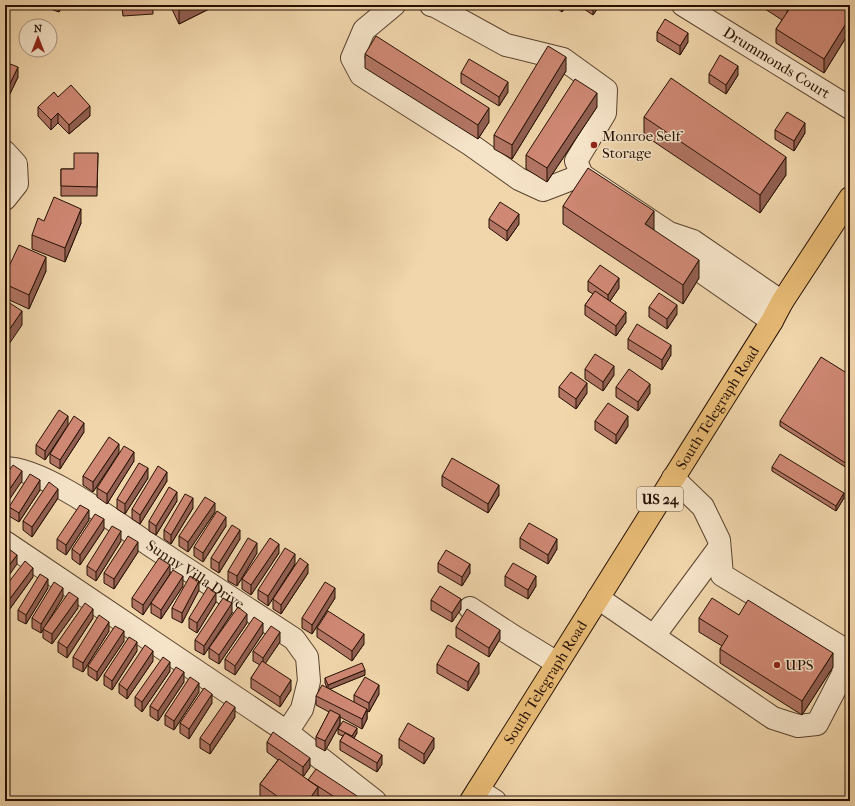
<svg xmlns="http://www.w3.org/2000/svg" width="855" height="806" viewBox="0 0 855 806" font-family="'IM FELL French Canon',serif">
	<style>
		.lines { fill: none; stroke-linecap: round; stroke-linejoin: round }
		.minor-casing { stroke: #58422d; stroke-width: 24 }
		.major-casing { stroke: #251003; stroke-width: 24 }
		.minor { stroke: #f6e4c9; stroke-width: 22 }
		.major { stroke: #e8bb76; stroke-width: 22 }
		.wall { fill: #b27564; stroke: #251003 }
		.shaded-wall { fill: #915f51; stroke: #251003 }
		.building { fill: #cf8874; stroke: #251003 }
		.poi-dot { fill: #8f2418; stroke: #f6e4c9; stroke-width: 1.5 }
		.labels { text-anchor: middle; stroke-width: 3; stroke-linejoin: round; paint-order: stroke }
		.shield { fill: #f6e4c9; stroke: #64503e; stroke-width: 1 }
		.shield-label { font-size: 14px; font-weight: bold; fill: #251003 }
		.street-label { font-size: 15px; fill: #251003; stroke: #f6e4c9 }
		.poi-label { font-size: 15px; fill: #251003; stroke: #f6e4c9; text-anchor: start }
	</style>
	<rect width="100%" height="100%" fill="#f1d6ac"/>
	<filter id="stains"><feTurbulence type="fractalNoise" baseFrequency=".005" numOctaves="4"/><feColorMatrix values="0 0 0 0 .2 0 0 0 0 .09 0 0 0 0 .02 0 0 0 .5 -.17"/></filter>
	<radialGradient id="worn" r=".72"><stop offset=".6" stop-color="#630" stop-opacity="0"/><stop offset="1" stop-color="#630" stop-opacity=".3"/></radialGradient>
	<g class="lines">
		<defs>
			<g id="minor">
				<path d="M394,5L364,30L352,58L361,75L471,145L519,179L543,190L582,175"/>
				<path d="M431,5L435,6L506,45L563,59L606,90L605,113L576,161L582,175L669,233L693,241L782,302"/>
				<path id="s1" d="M683,5L850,108"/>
				<path d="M5,152L16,164L17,184L5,199"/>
				<path d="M677,250L680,257L772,321"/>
				<path id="s2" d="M5,468C45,468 121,526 156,549C202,579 248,609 294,639L307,657L309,681L302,709L287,732L5,542"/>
				<path d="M598,598L773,718L798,726L817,724L844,672L839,646L722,575L719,540L703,507L673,478"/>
				<path d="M470,608L513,636L557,663"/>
				<path d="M654,636L719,548"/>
				<path d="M287,732L375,801"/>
				<path d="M478,790L495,801"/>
			</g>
			<g id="major">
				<path id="s3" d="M471,801L772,321L782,302L850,198"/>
			</g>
		</defs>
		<use href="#minor" class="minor-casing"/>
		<use href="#major" class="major-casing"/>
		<use href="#minor" class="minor"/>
		<use href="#major" class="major"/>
	</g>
	<path class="wall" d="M39,5H62L59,12Z
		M106,5H153V14L123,16L122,7L106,8Z
		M170,5H217L179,24Z
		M552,5H567L562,12Z
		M578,5H600L593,15Z
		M759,5H842L850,17V31L824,73L776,43V29L782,20Z
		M657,32L688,42L680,55L657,41Z
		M365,54L489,122L478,139L365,68Z
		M5,62L18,77L6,102L5,101Z
		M566,71L512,159L494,149V135Z
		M461,73L508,92L499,106L461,83Z
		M709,74L738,75L726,94L709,83Z
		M58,97L90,116L69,134L58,123L51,130L38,116V107Z
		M597,107L547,182L526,169V155Z
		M644,117L786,175L760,213L644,135Z
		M775,130L805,133L794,151L775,139Z
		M98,153L97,196H61V169H74Z
		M563,206L654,230L699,278L683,304L563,224Z
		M489,219L519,224L507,241L489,228Z
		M44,221L81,223L65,262L32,249V235Z
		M46,271L29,309L5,298V275Z
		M588,281L619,288L610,301L626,322L616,336L585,315V305L593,294L588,291Z
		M649,307L677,314L667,329L649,317Z
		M628,339L671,355L662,370L628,349Z
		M585,369L614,375L603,391L585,379Z
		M850,375L847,468L780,426V421Z
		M559,387L587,393L576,409L559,397Z
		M616,387L650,393L638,411L616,397Z
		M595,421L628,426L616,444L595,430Z
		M68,425L45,460L36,454V445Z
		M84,432L60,469L50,463V454Z
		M119,453L93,492L83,485V476Z
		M134,461L107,504L97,497V488Z
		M772,467L844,498L836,511L772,471Z
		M442,476L499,495L488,513L442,486Z
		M148,478L125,514L117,509V499Z
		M167,481L140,524L132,519V509Z
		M40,490L19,522L9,516V507Z
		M58,498L32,537L23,530V521Z
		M177,501L156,535L149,531V521Z
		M193,508L171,544L164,539V530Z
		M215,512L188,552L179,546V536Z
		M89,520L66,555L57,549V539Z
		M226,526L203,562L194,556V547Z
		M104,529L80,565L72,559V549Z
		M520,538L557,549L548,564L520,548Z
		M240,539L219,573L211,568V558Z
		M121,541L96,581L87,575V566Z
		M138,552L114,589L104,583V573Z
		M257,553L237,586L228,581V571Z
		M279,553L251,595L242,589V579Z
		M438,563L470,573L462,586L438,572Z
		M295,564L268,606L258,599V590Z
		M308,573L281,614L273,609V599Z
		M170,574L143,615L132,607V598Z
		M505,576L536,586L528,599L505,586Z
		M33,577L9,610L5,606V587Z
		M183,586L161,619L151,613V603Z
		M48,588L26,624L18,620V610Z
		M199,590L182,623L172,618V608Z
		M63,597L45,626L78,608L52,644L43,638V629L41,633L32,628V618Z
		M335,598L312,634L302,628V618Z
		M431,600L461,609L452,622L431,610Z
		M216,602L197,633L189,628V618Z
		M232,613L204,655L195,650V640Z
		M739,615L833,667L802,715L720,663V649L722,646L699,632V618Z
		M93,618L67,658L58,652V642Z
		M247,623L219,664L209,658V648Z
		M456,627L500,639L489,657L456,637Z
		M317,628L364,644L352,661L317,637Z
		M109,631L83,672L73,667V657Z
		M263,633L235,675L225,669V659Z
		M124,641L97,681L88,675V666Z
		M280,642L265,663L291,690L280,707L251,688V678L260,665L253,661V651Z
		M137,651L112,690L104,685V675Z
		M153,661L127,699L119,693V684Z
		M437,664L479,673L468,691L437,673Z
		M170,671L142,712L135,706V697Z
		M365,675L329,689L354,703V695L379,694L369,712L367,711V719L362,729L340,717V724L325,751L316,746V737L329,712L316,705V696L327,688L325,683V678Z
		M184,682L158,721L150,716V706Z
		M199,692L174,730L165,725V715Z
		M212,703L189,739L180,733V723Z
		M235,717L210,754L200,748V738Z
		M338,729L357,733L354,738L382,764L377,772L340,750V741L343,736L338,734Z
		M399,739L434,748L424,764L399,748Z
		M267,742L310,767L303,777L308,780L357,801H326L318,795V801H264L260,798V784L278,760L267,752Z"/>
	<path class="shaded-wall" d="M59,5H62L59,12Z
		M189,5H217L179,24V10Z
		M562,5H567L562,12Z
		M593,5H600L593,15Z
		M789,5H798L787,23V9Z
		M850,17V31L824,73V59Z
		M688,33V42L680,55V46Z
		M566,57V71L512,159V145Z
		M738,66V75L726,94V85Z
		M18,67V77L6,102V92Z
		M508,82V92L499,106V97Z
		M597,93V107L547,182V168Z
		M90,106V116L69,134V125Z
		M489,108V122L478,139V125Z
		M58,113V123L51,130V120Z
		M805,123V133L794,151V141Z
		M786,157V175L760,213V195Z
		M81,209V223L65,262V248Z
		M654,211V230L645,224Z
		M519,214V224L507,241V231Z
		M46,257V271L29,309V295Z
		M699,260V278L683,304V285Z
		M619,278V288L608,304V295Z
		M677,305V314L667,329V319Z
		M22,311V325L5,350V336Z
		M626,312V322L616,336V326Z
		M671,345V355L662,370V360Z
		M614,366V375L603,391V382Z
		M587,383V393L576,409V399Z
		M650,384V393L638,411V402Z
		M68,416V425L45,460V451Z
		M628,416V426L616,444V435Z
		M84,423V432L60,469V460Z
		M119,444V453L93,492V482Z
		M134,452V461L107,504V494Z
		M850,460V465L847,468V464Z
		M148,468V478L125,514V504Z
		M22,471V481L5,506V496Z
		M167,472V481L140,524V515Z
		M40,480V490L19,522V513Z
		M499,485V495L488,513V504Z
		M58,489V498L32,537V527Z
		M177,492V501L156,535V526Z
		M844,493V498L836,511V506Z
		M193,498V508L171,544V535Z
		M215,503V512L188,552V542Z
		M89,510V520L66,555V545Z
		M226,517V526L203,562V553Z
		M104,519V529L80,565V555Z
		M240,530V539L219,573V563Z
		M121,531V541L96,581V572Z
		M557,539V549L548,564V555Z
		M138,542V552L114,589V579Z
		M257,543V553L237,586V576Z
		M279,544V553L251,595V585Z
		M295,554V564L268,606V596Z
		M17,555V564L5,581V571Z
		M308,564V573L281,614V605Z
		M470,564V573L462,586V577Z
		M170,565V574L143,615V605Z
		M33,568V577L9,610V600Z
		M183,576V586L161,619V610Z
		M536,576V586L528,599V590Z
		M48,579V588L26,624V615Z
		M199,581V590L182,623V613Z
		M63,588V597L41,633V624Z
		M335,588V598L312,634V625Z
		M216,593V602L197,633V623Z
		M78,598V608L52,644V634Z
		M461,599V609L452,622V613Z
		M232,603V613L204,655V646Z
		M93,609V618L67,658V648Z
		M247,614V623L219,664V655Z
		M109,622V631L83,672V663Z
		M263,623V633L235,675V666Z
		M500,630V639L489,657V648Z
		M124,631V641L97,681V672Z
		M280,632V642L263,667V658Z
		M364,634V644L352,661V651Z
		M137,642V651L112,690V681Z
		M153,651V661L127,699V690Z
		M833,653V667L802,715V701Z
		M170,662V671L142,712V702Z
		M479,663V673L468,691V682Z
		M365,670V675L328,690V685Z
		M184,672V682L158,721V711Z
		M291,680V690L280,707V697Z
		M199,683V692L174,730V721Z
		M379,685V694L369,712V703Z
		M212,694V703L189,739V729Z
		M235,707V717L210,754V745Z
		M367,709V719L362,729V719Z
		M340,715V724L325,751V741Z
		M357,728V733L352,741V736Z
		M434,738V748L424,764V754Z
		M382,755V764L377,772V763Z
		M310,758V767L303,777V767Z
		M318,787V801H308Z
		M357,796V801H354Z"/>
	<path class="building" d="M123,5H141L123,6Z
		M177,5H189L179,10Z
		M780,5H789L787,9Z
		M792,5H842L850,10V17L824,59L776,29Z
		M665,19L688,33L680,46L657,32Z
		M376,36L489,108L478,125L365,54Z
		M548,46L566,57L512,145L494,135Z
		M720,55L738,66L726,85L709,74Z
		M469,59L508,82L499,97L461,73Z
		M5,62L18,67L6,92H5Z
		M671,78L786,157L760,195L644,117Z
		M575,79L597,93L547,168L526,155Z
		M71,85L90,106L69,125L58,113L51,120L38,107L54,92L58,97Z
		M787,112L805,123L794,141L775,130Z
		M74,153H98L97,187L61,186V169H74Z
		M588,168L654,211L645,224L699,260L683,285L563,206Z
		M54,197L81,209L65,248L32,235L38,218L44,221Z
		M500,202L519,214L507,231L489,219Z
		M19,245L46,257L29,295L5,284V275Z
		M600,265L619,278L608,295L588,281Z
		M595,291L626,312L616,326L585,305Z
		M659,293L677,305L667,319L649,307Z
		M5,300L22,311L5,336Z
		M637,324L671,345L662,360L628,339Z
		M595,354L614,366L603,382L585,369Z
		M821,357L850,375V460L847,464L780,421Z
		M629,369L650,384L638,402L616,387Z
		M571,372L587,383L576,399L559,387Z
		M608,403L628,416L616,435L595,421Z
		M59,410L68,416L45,451L36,445Z
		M74,416L84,423L60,460L50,454Z
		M109,437L119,444L93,482L83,476Z
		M124,446L134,452L107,494L97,488Z
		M780,454L844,493L836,506L772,467Z
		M452,458L499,485L488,504L442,476Z
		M139,463L148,468L125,504L117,499Z
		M13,465L22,471L5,496V476Z
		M158,466L167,472L140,515L132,509Z
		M30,474L40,480L19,513L9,507Z
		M49,482L58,489L32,527L23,521Z
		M169,487L177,492L156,526L149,521Z
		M185,494L193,498L171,535L164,530Z
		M205,497L215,503L188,542L179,536Z
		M80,505L89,510L66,545L57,539Z
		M217,511L226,517L203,553L194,547Z
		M95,514L104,519L80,555L72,549Z
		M529,523L557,539L548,555L520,538Z
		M232,525L240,530L219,563L211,558Z
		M112,526L121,531L96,572L87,566Z
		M128,536L138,542L114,579L104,573Z
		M248,538L257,543L237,576L228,571Z
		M270,538L279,544L251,585L242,579Z
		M285,548L295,554L268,596L258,590Z
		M9,549L17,555L5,571V554Z
		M446,550L470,564L462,577L438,563Z
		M159,558L170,565L143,605L132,598Z
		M300,558L308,564L281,605L273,599Z
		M25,561L33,568L9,600L5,597V587Z
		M513,563L536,576L528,590L505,576Z
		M173,570L183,576L161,610L151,603Z
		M40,574L48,579L26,615L18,610Z
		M190,576L199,581L182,613L172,608Z
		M54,582L63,588L41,624L32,618Z
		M325,582L335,588L312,625L302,618Z
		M440,586L461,599L452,613L431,600Z
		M208,587L216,593L197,623L189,618Z
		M69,592L78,598L52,634L43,629Z
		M223,598L232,603L204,646L195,640Z
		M712,598L739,615L748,600L833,653L802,701L720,649L728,636L699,618Z
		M85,603L93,609L67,648L58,642Z
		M238,607L247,614L219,655L209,648Z
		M467,609L500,630L489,648L456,627Z
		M328,611L364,634L352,651L317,628Z
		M99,615L109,622L83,663L73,657Z
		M254,617L263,623L235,666L225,659Z
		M115,626L124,631L97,672L88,666Z
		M271,626L280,632L263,658L253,651Z
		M129,637L137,642L112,681L104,675Z
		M145,645L153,651L127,690L119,684Z
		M448,645L479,663L468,682L437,664Z
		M163,657L170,662L142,702L135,697Z
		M262,661L291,680L280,697L251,678Z
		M362,663L365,670L328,685L325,678Z
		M176,667L184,672L158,711L150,706Z
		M190,677L199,683L174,721L165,715Z
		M365,677L379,685L369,703L354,695Z
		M322,685L367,709L362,719L316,696Z
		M204,688L212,694L189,729L180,723Z
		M226,701L235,707L210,745L200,738Z
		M330,710L340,715L325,741L316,737Z
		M343,721L357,728L352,736L338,729Z
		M408,723L434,738L424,754L399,739Z
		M273,732L310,758L303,767L267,742Z
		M345,733L382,755L377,763L340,741Z
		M279,759L318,787L308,801H284L260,784Z
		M316,769L357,796L354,801H341L308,780Z"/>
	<g class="poi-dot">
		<circle cx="594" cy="145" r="4"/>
		<circle cx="777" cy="665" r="4"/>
	</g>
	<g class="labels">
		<rect class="shield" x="637" y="487" width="46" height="24" rx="3"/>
		<g class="shield-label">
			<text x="660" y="504">US 24</text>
		</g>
		<g class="street-label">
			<text dy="5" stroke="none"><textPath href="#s1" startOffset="110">Drummonds Court</textPath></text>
			<text dy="5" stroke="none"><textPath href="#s3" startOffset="464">South Telegraph Road</textPath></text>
			<text dy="5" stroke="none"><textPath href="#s2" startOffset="220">Sunny Villa Drive</textPath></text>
			<text dy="5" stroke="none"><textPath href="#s3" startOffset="140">South Telegraph Road</textPath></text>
		</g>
		<g class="poi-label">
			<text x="602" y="141">Monroe Self<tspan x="602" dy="17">Storage</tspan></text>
			<text x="785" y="670">UPS</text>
		</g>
	</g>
	<rect width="855" height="806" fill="none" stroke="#f1d6ac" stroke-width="20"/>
	<rect x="6" y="6" width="843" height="794" fill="none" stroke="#251003" stroke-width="2"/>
	<rect x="10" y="10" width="835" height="786" fill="none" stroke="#251003"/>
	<g transform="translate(38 38)"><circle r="19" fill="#f6e4c9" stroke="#a28f7a"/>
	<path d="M0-3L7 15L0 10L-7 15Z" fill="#8f2418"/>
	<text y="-6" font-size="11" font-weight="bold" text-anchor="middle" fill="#251003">N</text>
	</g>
	<rect width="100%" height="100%" filter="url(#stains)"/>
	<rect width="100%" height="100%" fill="url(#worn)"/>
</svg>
